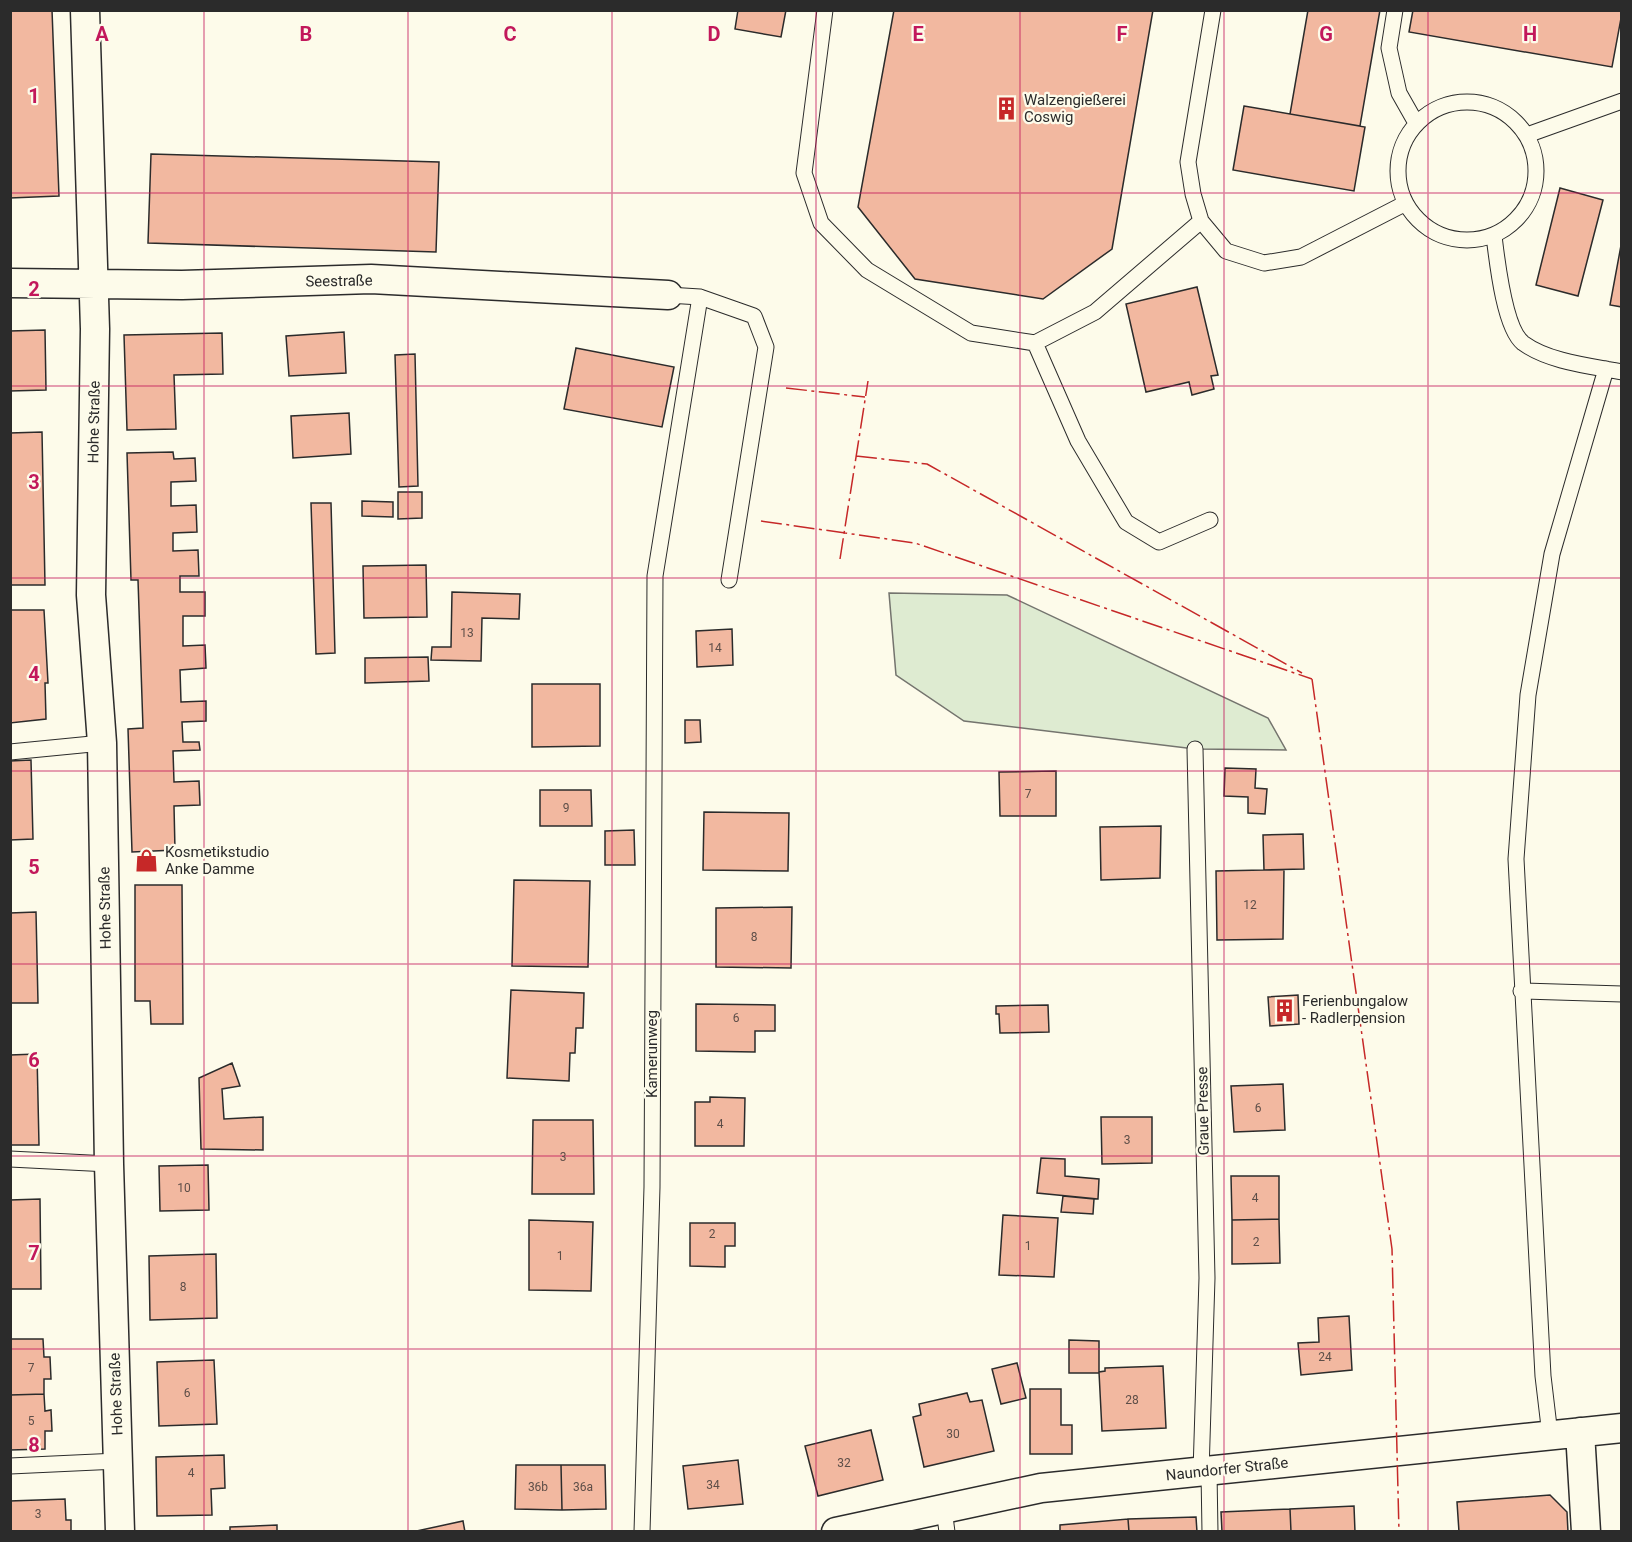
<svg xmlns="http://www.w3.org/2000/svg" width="1632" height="1542" viewBox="0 0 1632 1542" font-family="Roboto,sans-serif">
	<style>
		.green { fill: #deebd1; stroke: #74746e; stroke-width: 1.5 }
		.building { fill: #f2b8a0; stroke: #2b2b2b; stroke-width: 1.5 }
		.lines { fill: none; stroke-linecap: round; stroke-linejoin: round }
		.service-casing { stroke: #2b2b2b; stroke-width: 17 }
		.minor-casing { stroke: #2b2b2b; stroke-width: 31 }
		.service { stroke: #fdfbea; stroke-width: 15 }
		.minor { stroke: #fdfbea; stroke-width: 28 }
		.power { stroke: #c62828; stroke-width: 1.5; stroke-dasharray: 21 4.5 3 4.5; stroke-linecap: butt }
		.grid { fill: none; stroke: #c2185b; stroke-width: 1.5; stroke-opacity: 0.55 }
		.labels { text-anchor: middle; stroke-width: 4.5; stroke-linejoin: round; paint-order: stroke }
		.number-label { font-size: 12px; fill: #5d4e48 }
		.poi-label { font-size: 15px; fill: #2b2b2b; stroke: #fdfbea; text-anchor: start }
		.street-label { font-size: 15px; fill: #2b2b2b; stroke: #fdfbea }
		.grid-label { font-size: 20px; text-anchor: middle; font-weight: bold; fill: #c2185b; stroke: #fdfbea; stroke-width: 4.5; stroke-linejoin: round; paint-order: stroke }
	</style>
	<rect width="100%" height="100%" fill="#fdfbea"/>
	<path class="green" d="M889,593L1007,595L1268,718L1286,750L1195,749L964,721L896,675Z"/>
	<path class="building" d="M10,10H52L59,196L10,198Z
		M738,10H786L781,37L735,29Z
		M894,10H1153L1112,249L1043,299L915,279L858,207Z
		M1308,10H1380L1360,126L1290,114Z
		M1413,10H1622V13L1612,67L1409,32Z
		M1244,106L1365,127L1354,191L1233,170Z
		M151,154L439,162L436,252L148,243Z
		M1560,188L1603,200L1578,296L1536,285Z
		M1622,240V307L1610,305Z
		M1197,287L1218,375L1211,376L1214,389L1192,395L1189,382L1146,392L1126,304Z
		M45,330L46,390L10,391V331Z
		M344,332L346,373L289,376L286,336Z
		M222,333L223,374L174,375L176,429L127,430L124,335Z
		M576,348L674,367L662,427L564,409Z
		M415,354L418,486L399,487L395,355Z
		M349,413L351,454L293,458L291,416Z
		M42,432L45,585H10V433Z
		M173,452L174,459L195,458L196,481L171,482V506L196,505L197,532L173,533V551L198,550L199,576H180V592H205V616H183V646L205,645L206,668L180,670L181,702L206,701V721L182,722L183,742H199L200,750L173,751L174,782L199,781L200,805L174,806L175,850L132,852L128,729L143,728L138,580H131L127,453Z
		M398,492H422V518L398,519Z
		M362,501L393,502V517L362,516Z
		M311,503H331L335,653L316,654Z
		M426,565L427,617L364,618L363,566Z
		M452,592L520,594L519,619L482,618L481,661L431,660L432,647H451Z
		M10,610H44L48,683H45L46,719L10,723Z
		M732,629L733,665L697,667L696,631Z
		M428,657L429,681L365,683V658Z
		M532,684H600V746L532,747Z
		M685,720H700L701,742L685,743Z
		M31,760L33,839L10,840V761Z
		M1225,768L1256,769L1255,788L1267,789L1265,814L1248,813V797L1224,796Z
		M1056,771V816H1000L999,772Z
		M540,790H591L592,826H540Z
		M704,812L789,813L788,871L703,870Z
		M1161,826L1160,878L1101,880L1100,827Z
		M634,830L635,865H605V831Z
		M1303,834L1304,869L1264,870L1263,835Z
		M1264,870H1284L1283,939L1217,940L1216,871Z
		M514,880L590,881L588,967L512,966Z
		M135,885H182L183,1024H151L150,1001H135Z
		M792,907L791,968L716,967V908Z
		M36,912L38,1003H10V913Z
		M511,990L584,993L583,1028H576L575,1053H570L569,1081L507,1078Z
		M1298,995L1299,1024L1270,1026L1268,997Z
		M696,1004L775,1005V1031H755V1052L696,1051Z
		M1048,1005L1049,1032L1000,1033L999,1014H996V1006Z
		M37,1054L39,1145H10V1055Z
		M232,1063L240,1086L222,1089L224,1119L263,1117V1150L201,1149L199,1078Z
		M1283,1084L1285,1130L1234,1132L1231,1086Z
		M710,1097L745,1098L744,1146H695V1102H710Z
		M1101,1117H1152V1163L1102,1164Z
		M533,1120H593L594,1194H532Z
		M1041,1158L1065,1159V1176L1099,1179L1098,1199L1037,1193Z
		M208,1165L209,1210L160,1211L159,1166Z
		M1231,1176H1279V1219L1232,1220Z
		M1063,1196L1094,1199L1093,1214L1061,1212Z
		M40,1199L41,1289H10V1200Z
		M1003,1215L1058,1218L1054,1277L999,1275Z
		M1279,1219L1280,1263L1232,1264V1220Z
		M529,1220L593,1222L591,1291L529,1290Z
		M690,1223H735V1246H725V1267L690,1266Z
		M216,1254L217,1318L150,1320L149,1256Z
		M1349,1316L1352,1370L1301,1375L1298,1343L1319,1342L1318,1318Z
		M10,1339H43L44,1357H50L51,1379H44V1394L10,1395Z
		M1069,1340L1099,1341V1373H1069Z
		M214,1360L217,1424L159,1426L157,1362Z
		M1017,1363L1026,1398L1001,1404L992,1369Z
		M1163,1366L1166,1428L1102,1431L1099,1372L1105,1371V1368Z
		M1030,1389H1061V1425H1072V1454H1030Z
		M967,1393L970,1402L982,1400L994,1451L924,1467L913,1417L921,1415L919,1404Z
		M44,1394L45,1411L51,1410L52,1431H45V1449L10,1450V1395Z
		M871,1430L883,1480L818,1496L805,1446Z
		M224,1455L225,1488L211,1489L212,1515L157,1516L156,1457Z
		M738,1460L743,1504L688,1509L683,1466Z
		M516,1465H561L562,1510L515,1509Z
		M561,1465H605L606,1509L562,1510Z
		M1550,1495L1567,1512L1568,1532H1459L1457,1502Z
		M65,1499L66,1520H71V1532H11L10,1501Z
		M1354,1506L1355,1532H1291L1290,1509Z
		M1290,1509L1291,1532H1222L1221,1512Z
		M1196,1517L1197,1532H1129L1128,1519Z
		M1128,1519L1129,1532H1060V1525Z
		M463,1521L465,1532H412Z
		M277,1525V1532H230V1527Z"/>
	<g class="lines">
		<defs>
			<path id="service" d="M825,10L804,173L821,223L867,270L971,333L1035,343L1095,312L1201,221
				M1213,10L1188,162L1193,194L1201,221L1226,251L1264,263L1301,257L1404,204
				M1395,10L1389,48L1399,93L1416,123
				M1398 171a69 69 0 1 1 138 0a69 69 0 1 1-138 0Z
				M1527,135L1622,101
				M1494,236C1497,260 1504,328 1523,343C1549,362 1591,366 1622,372
				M668,295L700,297L754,316L766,347L729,580
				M1035,343L1078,441L1126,522L1159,542L1210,520
				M1195,749L1207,1278L1201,1472
				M10,752L102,743
				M1521,991L1622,994
				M10,1159L109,1164
				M1550,1435L1543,1376L1516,859L1528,695L1552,554L1606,369
				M10,1466L118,1461
				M1209,1472L1210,1532
				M944,1509L947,1532
				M642,1532L652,1187L655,576L700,297"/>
			<path id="minor" d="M85,10L95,329L91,595L102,743L109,1164L120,1532
				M10,283L182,285L371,279L668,295
				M1580,1432L1586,1532
				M836,1532L1041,1488L1622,1428"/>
		</defs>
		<use href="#service" class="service-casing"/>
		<use href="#minor" class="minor-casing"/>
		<use href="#service" class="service"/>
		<use href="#minor" class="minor"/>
		<path class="power" d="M786,388L865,397
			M856,456L927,464L1302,673
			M761,521L915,543L1312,679
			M840,559L868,381
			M1312,679L1392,1249L1399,1532"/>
	</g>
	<path class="grid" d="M204,10V1532M408,10V1532M612,10V1532M816,10V1532M1020,10V1532M1224,10V1532M1428,10V1532M10,193H1622M10,386H1622M10,578H1622M10,771H1622M10,964H1622M10,1156H1622M10,1349H1622"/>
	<defs>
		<symbol id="building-bare" viewBox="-9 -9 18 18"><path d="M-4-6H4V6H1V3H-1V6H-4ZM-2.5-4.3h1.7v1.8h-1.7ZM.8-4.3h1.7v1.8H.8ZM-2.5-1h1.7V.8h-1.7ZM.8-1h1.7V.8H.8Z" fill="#c62828" stroke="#fdfbea" stroke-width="2.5" paint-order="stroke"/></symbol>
		<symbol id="shop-bare" viewBox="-9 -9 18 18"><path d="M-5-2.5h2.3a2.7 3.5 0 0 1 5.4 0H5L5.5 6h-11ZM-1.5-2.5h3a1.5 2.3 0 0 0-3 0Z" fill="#c62828" stroke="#fdfbea" stroke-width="2.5" paint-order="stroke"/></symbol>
	</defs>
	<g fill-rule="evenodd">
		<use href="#building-bare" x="990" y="92" width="33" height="33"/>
		<use href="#shop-bare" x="130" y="844" width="33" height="33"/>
		<use href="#building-bare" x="1268" y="994" width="33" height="33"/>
	</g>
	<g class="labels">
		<g class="number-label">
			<text x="467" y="637">13</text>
			<text x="715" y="652">14</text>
			<text x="1028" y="798">7</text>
			<text x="566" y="812">9</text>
			<text x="1250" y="909">12</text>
			<text x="754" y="941">8</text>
			<text x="736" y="1022">6</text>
			<text x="1258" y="1112">6</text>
			<text x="720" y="1128">4</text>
			<text x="1127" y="1144">3</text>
			<text x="563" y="1161">3</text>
			<text x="184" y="1192">10</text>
			<text x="1255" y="1202">4</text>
			<text x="712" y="1238">2</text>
			<text x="1256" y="1246">2</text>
			<text x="1028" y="1250">1</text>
			<text x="560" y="1260">1</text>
			<text x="183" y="1291">8</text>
			<text x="1325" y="1361">24</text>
			<text x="31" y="1372">7</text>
			<text x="187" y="1397">6</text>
			<text x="1132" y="1404">28</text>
			<text x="31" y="1425">5</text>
			<text x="953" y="1438">30</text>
			<text x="844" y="1467">32</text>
			<text x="191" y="1477">4</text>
			<text x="713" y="1489">34</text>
			<text x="538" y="1491">36b</text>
			<text x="583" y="1491">36a</text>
			<text x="38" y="1518">3</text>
		</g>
		<g class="poi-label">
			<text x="1024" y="105">Walzengießerei<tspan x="1024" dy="17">Coswig</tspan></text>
			<text x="165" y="857">Kosmetikstudio<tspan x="165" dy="17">Anke Damme</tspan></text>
			<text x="1302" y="1006">Ferienbungalow<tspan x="1302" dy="17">- Radlerpension</tspan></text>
		</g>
		<g class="street-label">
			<text transform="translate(339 281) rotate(-1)" y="5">Seestraße</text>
			<text transform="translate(94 422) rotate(-89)" y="5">Hohe Straße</text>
			<text transform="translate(105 908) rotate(-91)" y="5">Hohe Straße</text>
			<text transform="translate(652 1054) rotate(-90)" y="5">Kamerunweg</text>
			<text transform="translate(1203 1111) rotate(-91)" y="5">Graue Presse</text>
			<text transform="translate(116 1394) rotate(-92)" y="5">Hohe Straße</text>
			<text transform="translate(1227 1469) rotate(-6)" y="5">Naundorfer Straße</text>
		</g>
	</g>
	<g class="grid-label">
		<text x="102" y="41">A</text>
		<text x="306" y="41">B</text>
		<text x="510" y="41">C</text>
		<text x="714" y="41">D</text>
		<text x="918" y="41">E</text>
		<text x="1122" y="41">F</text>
		<text x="1326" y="41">G</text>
		<text x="1530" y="41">H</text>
		<text x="34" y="103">1</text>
		<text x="34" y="296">2</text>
		<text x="34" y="489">3</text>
		<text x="34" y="681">4</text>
		<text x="34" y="874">5</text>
		<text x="34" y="1067">6</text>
		<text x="34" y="1260">7</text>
		<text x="34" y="1452">8</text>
	</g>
	<rect width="1632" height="1542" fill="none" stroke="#2b2b2b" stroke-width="24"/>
</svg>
